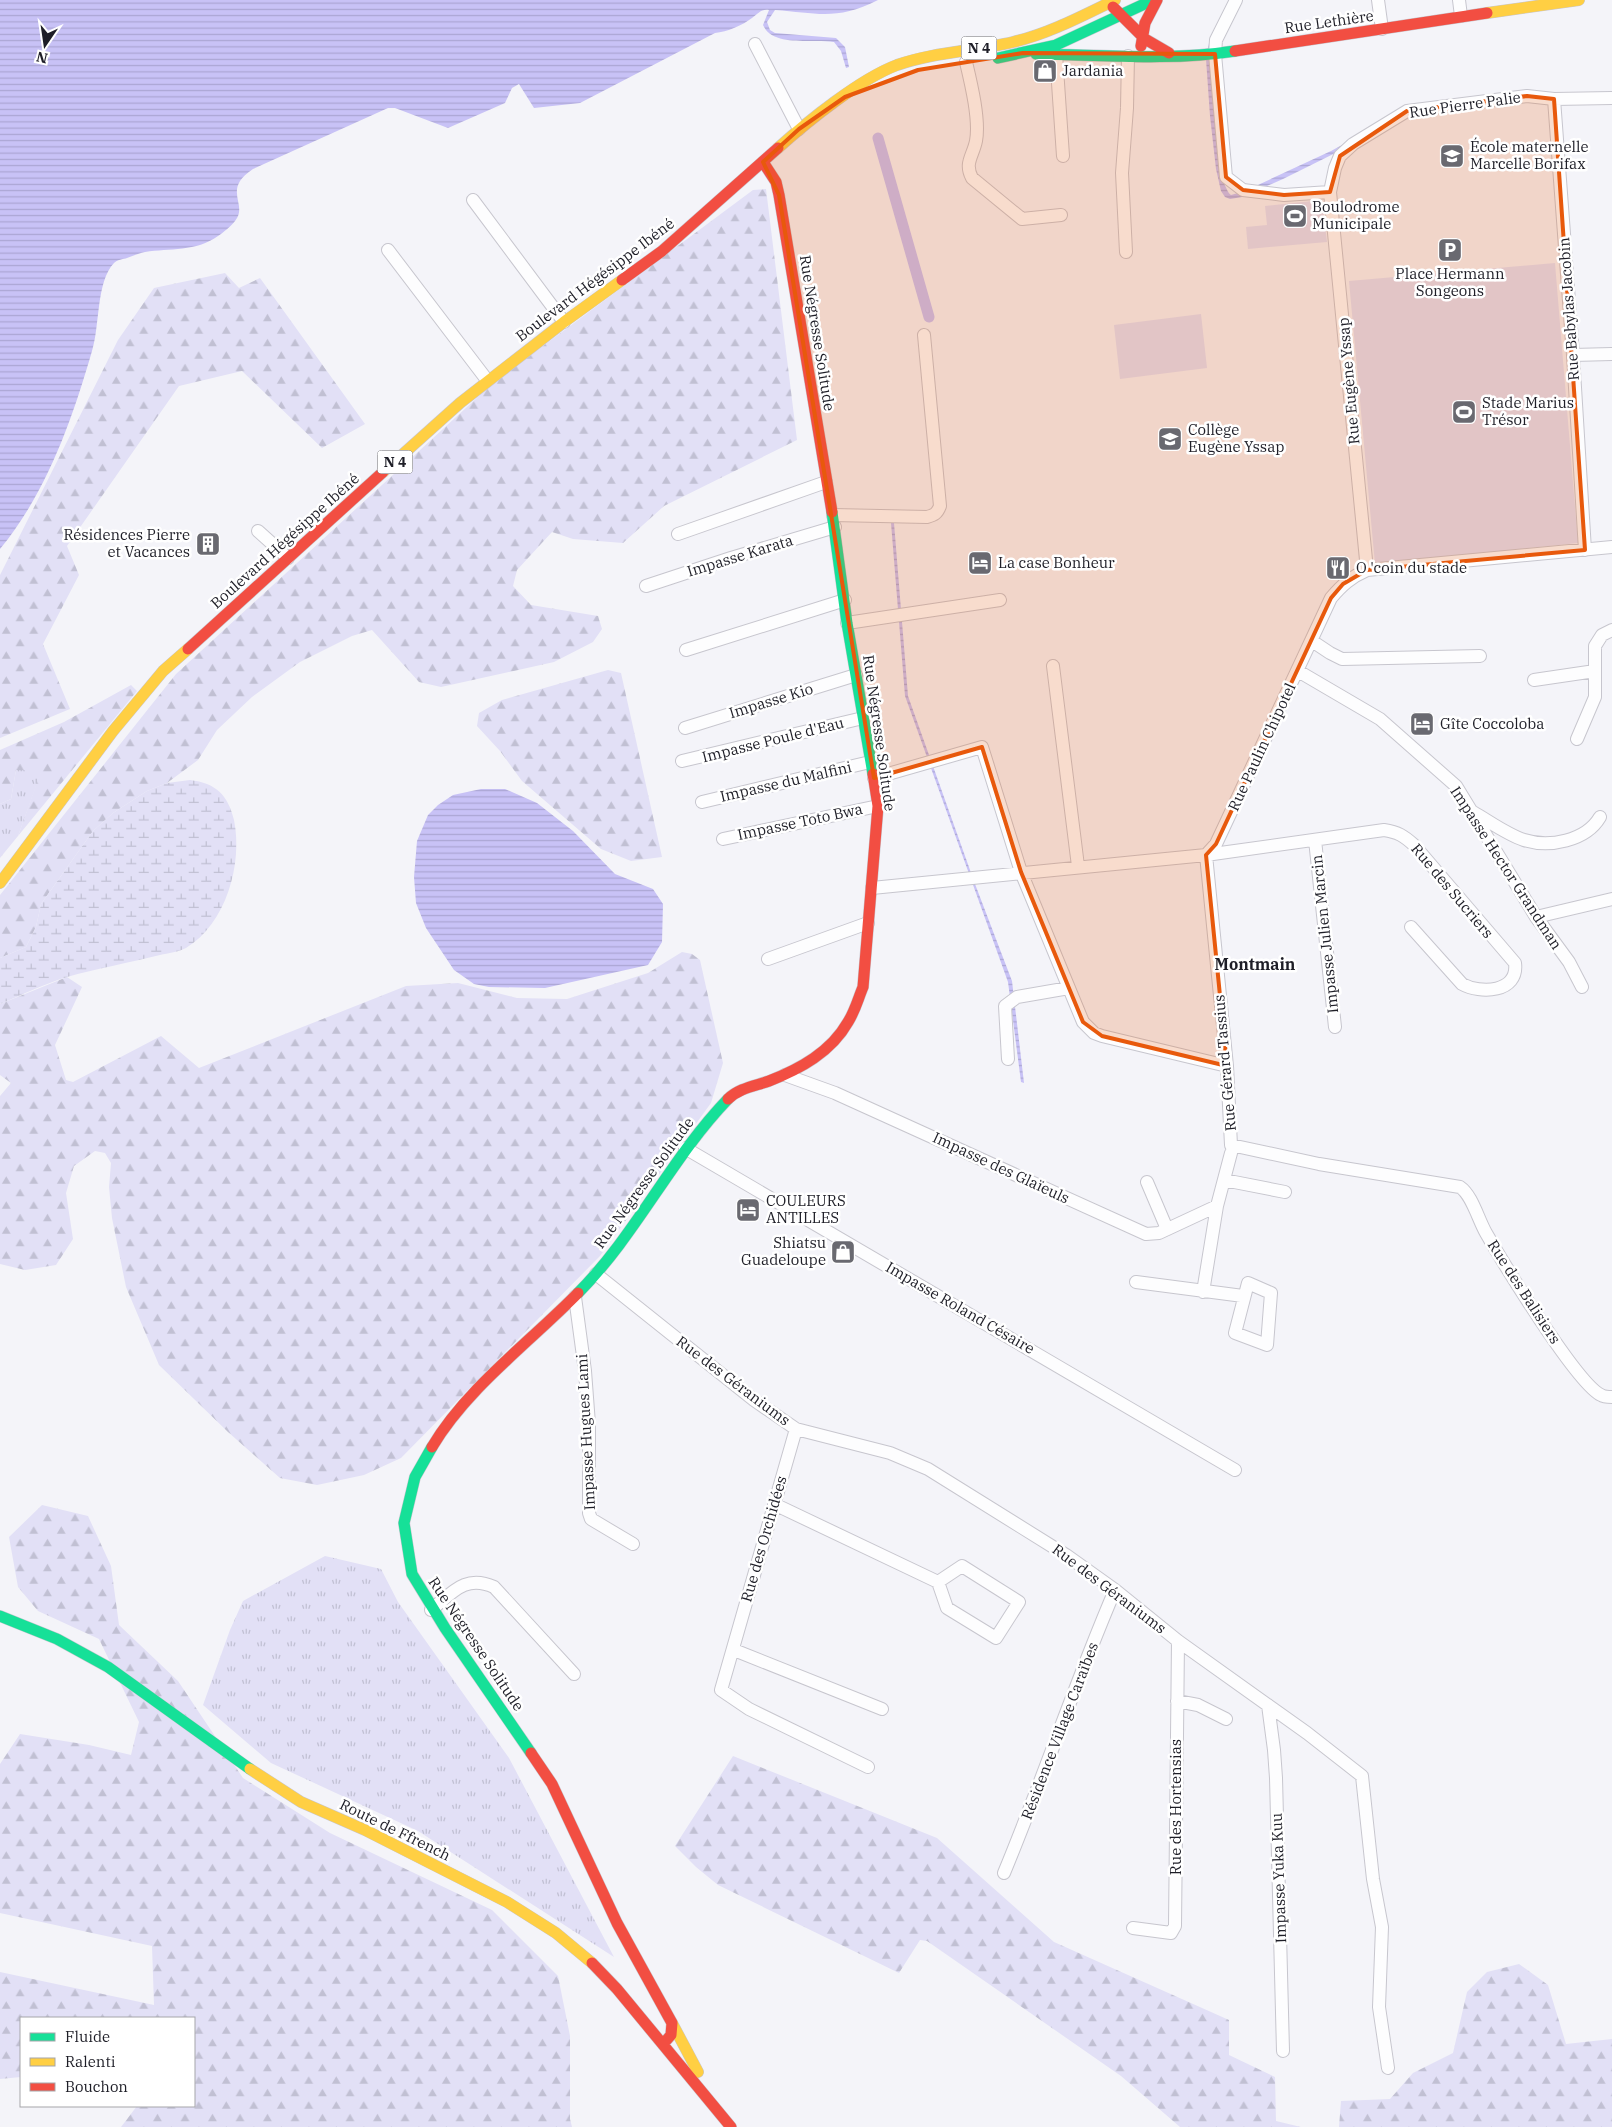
<svg xmlns="http://www.w3.org/2000/svg" width="1612" height="2127" viewBox="0 0 1612 2127" font-family="'IBM Plex Serif',serif">
	<style>
		.grass { fill: url(#grass-tufts) }
		.forest { fill: url(#forest-firs) }
		.wetland { fill: url(#wetland-marsh) }
		.park { fill: #e2e0f6 }
		.water { fill: url(#water-rules) }
		.lines { fill: none; stroke-linecap: round; stroke-linejoin: round }
		.canal { stroke: #c8c2f6; stroke-width: 11 }
		.street-casing { stroke: #c7c6ce; stroke-width: 14 }
		.fast-casing { stroke: #c7c6ce; stroke-width: 12 }
		.slow-casing { stroke: #c7c6ce; stroke-width: 12 }
		.jam-casing { stroke: #c7c6ce; stroke-width: 12 }
		.street { stroke: #fdfdfe; stroke-width: 12 }
		.fast { stroke: #16e098; stroke-width: 11 }
		.slow { stroke: #ffcf43; stroke-width: 11 }
		.jam { stroke: #f24e42; stroke-width: 11 }
		.marked { fill: #e8590c; fill-opacity: 0.2; stroke: #e8590c; stroke-width: 4; stroke-linejoin: round }
		.labels { text-anchor: middle; stroke-width: 5; stroke-linejoin: round; paint-order: stroke }
		.shield { fill: #fff; stroke: #626268; stroke-width: 1 }
		.shield-label { font-size: 14px; font-weight: bold; fill: #1e1e27 }
		.street-label { font-size: 15px; fill: #1e1e27; stroke: #fff }
		.poi-label { font-size: 15px; fill: #1e1e27; stroke: #fff; text-anchor: start }
		.neighbourhood-label { font-size: 16px; font-weight: bold; fill: #1e1e27; stroke: #fff }
	</style>
	<defs>
		<pattern id="grass-tufts" width="24" height="20" patternUnits="userSpaceOnUse" patternTransform="scale(1.25)"><rect width="24" height="20" fill="#e2e0f6"/><path d="M3 7l-1-3M5 7V3M7 7l1-3M15 17l-1-3M17 17v-4M19 17l1-3" fill="none" stroke="#c1c0d3"/></pattern>
		<pattern id="forest-firs" width="22" height="20" patternUnits="userSpaceOnUse" patternTransform="scale(1.25)"><rect width="22" height="20" fill="#e2e0f6"/><path d="M5 1l3.5 6h-7zM16 11l3.5 6h-7z" fill="#c1c0d3"/></pattern>
		<pattern id="wetland-marsh" width="20" height="14" patternUnits="userSpaceOnUse" patternTransform="scale(1.25)"><rect width="20" height="14" fill="#e2e0f6"/><path d="M1 5h8M5 5V1M11 12h8M15 12V8" fill="none" stroke="#c1c0d3"/></pattern>
		<pattern id="water-rules" width="6" height="5" patternUnits="userSpaceOnUse" patternTransform="scale(1.25)"><rect width="6" height="5" fill="#c8c2f6"/><path d="M0 2.5h6" fill="none" stroke="#aba6d3"/></pattern>
	</defs>
	<rect width="100%" height="100%" fill="#f4f4f9"/>
	<path class="grass" d="M16,770H42L18,836L0,858V804L11,799Z
		M325,1556L381,1569L398,1602L509,1758L614,1957L418,1831L271,1763L203,1705L230,1630L243,1601Z"/>
	<path class="forest" d="M766,189L797,440L664,506L623,543L573,539L552,532L517,570L513,586L531,605L598,616L602,629L593,642L554,662L441,687L419,682L372,630L352,636L300,662L252,697L217,730L198,760L167,783L147,791L113,813L93,831L41,904L36,927L26,947L0,958V895L176,674L492,384L753,190Z
		M225,273L239,288L260,278L365,424L322,448L242,371L179,386L67,546L79,575L43,644L70,709L0,738V575L118,340L154,288Z
		M608,670L621,673L662,857L631,861L601,849L522,781L500,751L477,726L479,713L502,700Z
		M131,685L137,691L18,836L41,771L16,770L11,799L0,804V750L64,722Z
		M682,952L692,954L700,960L723,1063L711,1103L600,1256L401,1458L364,1475L317,1485L280,1478L228,1432L159,1365L126,1287L112,1218L109,1187L111,1163L105,1153L95,1151L74,1166L66,1193L73,1239L56,1265L25,1270L0,1264V1096L11,1083L0,1075V1004L67,977L82,987L55,1045L66,1080L73,1082L161,1036L199,1068L406,986L458,983L517,998L567,999L648,973Z
		M42,1505L88,1516L111,1566L119,1625L178,1681L243,1778L330,1833L492,1910L558,1976L570,2036V2119L572,2127H121L137,2106H194V2018H21V2077L0,2079V1972L154,2005L152,1946L0,1913V1764L20,1734L89,1745L131,1755L139,1722L99,1639L38,1611L18,1587L9,1537Z
		M733,1756L937,1838L1054,1942L1229,2020V2055L1275,2077L1276,2121L1301,2127H1180L1121,2076L927,1941L920,1940L899,1973L718,1885L696,1867L675,1846Z
		M1519,1964L1548,1985L1566,2044L1612,2039V2127H1339L1341,2101L1390,2099L1413,2073L1453,2053L1467,1992L1487,1972Z"/>
	<path class="wetland" d="M190,780C216,783 228,795 234,820C243,864 226,924 186,948C179,952 168,953 160,955C129,963 98,968 67,977C44,984 22,995 0,1004V958L26,947L36,927L41,904L93,831L113,813L147,791L167,783Z"/>
	<path class="park" d="M1322,200L1327,242L1248,249L1246,227L1267,225L1265,206Z
		M1555,263L1578,543L1375,564L1349,281Z
		M1201,314L1207,368L1120,379L1114,325Z"/>
	<path class="water" d="M0,0H878C837,21 817,13 775,10L767,22L770,30L775,33L836,38L845,47L849,67L846,68L841,51L834,42C813,38 773,48 763,25L769,10C761,9 759,13 752,18C743,25 727,32 715,33L580,103L534,108L519,84L512,88L505,103L448,128L395,108H388L253,169C221,190 249,204 235,221C231,226 224,232 218,236C196,252 170,248 145,252C139,253 133,256 127,258C123,259 117,260 114,263C96,282 100,326 92,351C72,420 47,492 0,549Z
		M1229,0C1224,14 1216,29 1214,43C1211,67 1214,181 1231,195L1245,191L1331,151L1408,109L1528,90L1566,95L1570,99L1422,110L1283,179L1242,197L1230,199L1225,197L1221,191L1216,169L1210,116L1206,59L1209,43Z
		M891,523H894L908,696L975,884L1012,981L1024,1083L1021,1082L1008,982L905,696Z
		M481,789H505L537,803L573,831L615,874L653,889L663,904L662,942L648,965L545,988L489,987L474,984L454,970L426,928L416,903L414,877L417,841L428,815L438,805L453,795Z"/>
	<g class="lines">
		<path class="canal" d="M878,138L929,317"/>
		<defs>
			<path id="street" d="M1236,0L1216,40L1215,54L1226,177L1243,190L1284,195L1330,192
				M1378,0L1382,29
				M1459,0L1461,16
				M755,44L799,129
				M1056,54L1063,156
				M966,62C971,83 980,120 976,141C973,156 964,163 972,178L1022,219L1061,215
				M1554,99L1573,355L1585,550
				M473,200L564,322
				M388,250L487,380
				M1126,252L1122,173L1127,108L1128,56
				M1573,355L1612,354
				M833,515L927,517C934,515 937,514 940,506L924,335
				M258,531L288,558
				M678,534L826,482
				M1367,570L1330,192L1335,168L1340,156L1353,144L1407,111L1527,96L1554,99L1612,98
				M646,586L731,558L835,527
				M847,623L1000,600
				M1312,641L1330,653L1342,659L1480,656
				M686,650L845,600
				M1053,666L1078,866
				M1298,671L1380,719L1456,786L1536,917L1569,962L1582,987
				M1534,680L1595,671
				M685,728L856,675
				M1577,739L1595,697V646L1602,635L1612,630
				M682,761L863,718
				M874,778L982,747L1021,872L1083,1022L1094,1033L1102,1036L1227,1066
				M702,802L870,762
				M1473,812C1489,821 1506,834 1524,840C1549,848 1586,841 1600,817
				M723,839L878,806
				M1315,840L1335,1027
				M1206,855L1227,1066L1231,1145L1319,1164L1460,1187C1472,1195 1478,1219 1486,1233C1502,1261 1577,1384 1601,1395C1604,1397 1609,1397 1612,1397
				M1206,855L1216,844L1331,598C1342,585 1351,577 1367,570L1612,547
				M872,888L1206,855L1384,830C1398,832 1404,836 1414,845L1515,963C1519,993 1480,994 1462,984L1411,927
				M1536,917L1612,899
				M768,959L868,923
				M1008,1059L1005,1006L1017,997L1069,988
				M785,1075L835,1093L1146,1234L1159,1233L1217,1206
				M685,1148L1235,1470
				M1224,1180L1285,1192
				M1147,1182L1167,1229
				M596,1274L754,1400L796,1429L890,1453L928,1469L1066,1555L1115,1590L1178,1641L1307,1733L1362,1776L1373,1879L1382,1927L1379,2007L1388,2068
				M1136,1282L1243,1296
				M1248,1283L1271,1293L1267,1345L1235,1333Z
				M1203,1292L1217,1206L1231,1153
				M575,1297L585,1371L589,1424V1513L591,1519L633,1544
				M796,1429L721,1690L749,1709L868,1767
				M774,1504L938,1582L947,1608L996,1638L1019,1602L962,1566L938,1582
				M431,1610C452,1593 465,1574 494,1587L574,1674
				M734,1650L882,1709
				M1177,1701L1198,1705L1226,1719
				M1268,1705L1274,1750L1276,1778L1283,2051
				M1004,1873C1043,1779 1075,1683 1115,1590
				M1133,1928L1171,1933L1175,1926L1178,1641"/>
			<path id="fast" d="M1036,54C1102,55 1170,61 1235,51
				M998,58L1056,45L1153,0
				M832,512L847,623L873,774
				M578,1293C636,1235 671,1158 728,1099
				M432,1447L415,1477L404,1523L412,1574L445,1628L531,1753
				M0,1616L57,1639L108,1667L250,1769"/>
			<path id="slow" d="M1487,13L1579,0
				M778,148C808,121 860,79 897,65C934,52 975,51 1013,42C1048,34 1082,16 1115,0
				M383,472L460,403L564,322L622,280
				M0,883L113,731L163,671L188,649
				M250,1769L301,1802L365,1830L507,1902L556,1933L592,1963
				M672,2023L698,2072"/>
			<path id="jam" d="M1113,7L1145,39L1169,53
				M1141,46L1145,23L1157,0
				M1235,51L1487,13
				M763,162L776,182L779,195L832,512
				M622,280L662,251L778,148
				M188,649L383,472
				M728,1099C739,1088 755,1086 769,1081C800,1069 831,1052 848,1022C855,1011 858,999 863,987L878,806L873,774
				M432,1447C467,1388 530,1342 578,1293
				M531,1753L552,1784L617,1923L672,2023L671,2035L664,2043
				M592,1963L617,1989L731,2127"/>
		</defs>
		<use href="#street" class="street-casing"/>
		<use href="#fast" class="fast-casing"/>
		<use href="#slow" class="slow-casing"/>
		<use href="#jam" class="jam-casing"/>
		<use href="#street" class="street"/>
		<use href="#fast" class="fast"/>
		<use href="#slow" class="slow"/>
		<use href="#jam" class="jam"/>
	</g>
	<path class="marked" d="M1023,53L1215,54L1226,177L1243,190L1284,195L1330,192L1340,156L1407,111L1527,96L1554,99L1585,550L1367,570L1343,584L1331,598L1216,844L1206,855L1227,1066L1102,1036L1083,1022L1021,872L982,747L874,778L779,195L763,162L799,129L845,97L918,70Z"/>
	<defs>
		<symbol id="shop-square" viewBox="-11 -11 22 22"><rect x="-9" y="-9" width="18" height="18" rx="4" fill="#696970" stroke="#fff"/><path d="M-5-2.5h2.3a2.7 3.5 0 0 1 5.4 0H5L5.5 6h-11ZM-1.5-2.5h3a1.5 2.3 0 0 0-3 0Z" fill="#fff"/></symbol>
		<symbol id="school-square" viewBox="-11 -11 22 22"><rect x="-9" y="-9" width="18" height="18" rx="4" fill="#696970" stroke="#fff"/><path d="M0-5L7-2L0 1L-7-2ZM-4 1L0 2.5L4 1V4Q0 6-4 4Z" fill="#fff"/></symbol>
		<symbol id="stadium-square" viewBox="-11 -11 22 22"><rect x="-9" y="-9" width="18" height="18" rx="4" fill="#696970" stroke="#fff"/><path d="M0-5a6.5 5 0 1 0 0 10a6.5 5 0 1 0 0-10ZM-3.5-1.8h7v3.6h-7Z" fill="#fff"/></symbol>
		<symbol id="parking-square" viewBox="-11 -11 22 22"><rect x="-9" y="-9" width="18" height="18" rx="4" fill="#696970" stroke="#fff"/><path d="M-3.5-5.5H1a3.5 3.5 0 0 1 0 7H-1V5.5H-3.5ZM-1-3.4V-.6H.8a1.4 1.4 0 0 0 0-2.8Z" fill="#fff"/></symbol>
		<symbol id="building-square" viewBox="-11 -11 22 22"><rect x="-9" y="-9" width="18" height="18" rx="4" fill="#696970" stroke="#fff"/><path d="M-4-6H4V6H1V3H-1V6H-4ZM-2.5-4.3h1.7v1.8h-1.7ZM.8-4.3h1.7v1.8H.8ZM-2.5-1h1.7V.8h-1.7ZM.8-1h1.7V.8H.8Z" fill="#fff"/></symbol>
		<symbol id="hotel-square" viewBox="-11 -11 22 22"><rect x="-9" y="-9" width="18" height="18" rx="4" fill="#696970" stroke="#fff"/><path d="M-6-4.5h1.5V1H6V5H4.5V3h-9V5H-6ZM-4 0a1.8 1.8 0 1 1 3.6 0ZM.5 0V-2.5h3Q6-2.5 6 0Z" fill="#fff"/></symbol>
		<symbol id="restaurant-square" viewBox="-11 -11 22 22"><rect x="-9" y="-9" width="18" height="18" rx="4" fill="#696970" stroke="#fff"/><path d="M-5-6h1v4h1v-4h1v4h1v-4h1v5L-1.5 .5V6h-2V.5L-5-1ZM5-6V6H3V1.5H1.5Q1.5-4 5-6Z" fill="#fff"/></symbol>
	</defs>
	<g fill-rule="evenodd">
		<use href="#shop-square" x="1031" y="57" width="28" height="28"/>
		<use href="#school-square" x="1438" y="142" width="28" height="28"/>
		<use href="#stadium-square" x="1281" y="202" width="28" height="28"/>
		<use href="#parking-square" x="1436" y="236" width="28" height="28"/>
		<use href="#stadium-square" x="1450" y="398" width="28" height="28"/>
		<use href="#school-square" x="1156" y="425" width="28" height="28"/>
		<use href="#building-square" x="194" y="530" width="28" height="28"/>
		<use href="#hotel-square" x="966" y="549" width="28" height="28"/>
		<use href="#restaurant-square" x="1324" y="554" width="28" height="28"/>
		<use href="#hotel-square" x="1408" y="710" width="28" height="28"/>
		<use href="#hotel-square" x="734" y="1196" width="28" height="28"/>
		<use href="#shop-square" x="829" y="1238" width="28" height="28"/>
	</g>
	<g class="labels">
		<g class="shield">
			<rect x="961.5" y="36.5" width="35" height="23" rx="4"/>
			<rect x="377.5" y="450.5" width="35" height="23" rx="4"/>
		</g>
		<g class="shield-label">
			<text x="979" y="53">N 4</text>
			<text x="395" y="467">N 4</text>
		</g>
		<g class="street-label">
			<text transform="translate(1329 22) rotate(-8)" y="5">Rue Lethière</text>
			<text transform="translate(1465 105) rotate(-8)" y="5">Rue Pierre Palie</text>
			<text transform="translate(595 280) rotate(-37)" y="5">Boulevard Hégésippe Ibéné</text>
			<text transform="translate(1569 309) rotate(-94)" y="5">Rue Babylas Jacobin</text>
			<text transform="translate(817 333) rotate(81)" y="5">Rue Négresse Solitude</text>
			<text transform="translate(1349 381) rotate(-95)" y="5">Rue Eugène Yssap</text>
			<text transform="translate(285 541) rotate(-42)" y="5">Boulevard Hégésippe Ibéné</text>
			<text transform="translate(740 556) rotate(-17)" y="5">Impasse Karata</text>
			<text transform="translate(771 701) rotate(-17)" y="5">Impasse Kio</text>
			<text transform="translate(879 733) rotate(82)" y="5">Rue Négresse Solitude</text>
			<text transform="translate(773 740) rotate(-14)" y="5">Impasse Poule d'Eau</text>
			<text transform="translate(1262 747) rotate(-65)" y="5">Rue Paulin Chipotel</text>
			<text transform="translate(786 782) rotate(-13)" y="5">Impasse du Malfini</text>
			<text transform="translate(800 822) rotate(-12)" y="5">Impasse Toto Bwa</text>
			<text transform="translate(1506 868) rotate(57)" y="5">Impasse Hector Grandman</text>
			<text transform="translate(1452 891) rotate(50)" y="5">Rue des Sucriers</text>
			<text transform="translate(1325 934) rotate(-96)" y="5">Impasse Julien Marcin</text>
			<text transform="translate(1225 1063) rotate(-95)" y="5">Rue Gérard Tassius</text>
			<text transform="translate(1001 1168) rotate(25)" y="5">Impasse des Glaïeuls</text>
			<text transform="translate(644 1183) rotate(-54)" y="5">Rue Négresse Solitude</text>
			<text transform="translate(1524 1292) rotate(57)" y="5">Rue des Balisiers</text>
			<text transform="translate(960 1308) rotate(30)" y="5">Impasse Roland Césaire</text>
			<text transform="translate(733 1381) rotate(37)" y="5">Rue des Géraniums</text>
			<text transform="translate(586 1432) rotate(-93)" y="5">Impasse Hugues Lami</text>
			<text transform="translate(764 1539) rotate(-74)" y="5">Rue des Orchidées</text>
			<text transform="translate(1109 1589) rotate(37)" y="5">Rue des Géraniums</text>
			<text transform="translate(476 1644) rotate(56)" y="5">Rue Négresse Solitude</text>
			<text transform="translate(1060 1731) rotate(-69)" y="5">Résidence Village Caraïbes</text>
			<text transform="translate(1176 1807) rotate(-90)" y="5">Rue des Hortensias</text>
			<text transform="translate(395 1830) rotate(26)" y="5">Route de Ffrench</text>
			<text transform="translate(1279 1878) rotate(-92)" y="5">Impasse Yuka Kuu</text>
		</g>
		<g class="poi-label">
			<text x="1062" y="76">Jardania</text>
			<text x="1470" y="152">École maternelle<tspan x="1470" dy="17">Marcelle Borifax</tspan></text>
			<text x="1312" y="212">Boulodrome<tspan x="1312" dy="17">Municipale</tspan></text>
			<text x="1450" y="279" text-anchor="middle">Place Hermann<tspan x="1450" dy="17">Songeons</tspan></text>
			<text x="1482" y="408">Stade Marius<tspan x="1482" dy="17">Trésor</tspan></text>
			<text x="1188" y="435">Collège<tspan x="1188" dy="17">Eugène Yssap</tspan></text>
			<text x="190" y="540" text-anchor="end">Résidences Pierre<tspan x="190" dy="17">et Vacances</tspan></text>
			<text x="998" y="568">La case Bonheur</text>
			<text x="1356" y="573">O 'coin du stade</text>
			<text x="1440" y="729">Gîte Coccoloba</text>
			<text x="766" y="1206">COULEURS<tspan x="766" dy="17">ANTILLES</tspan></text>
			<text x="826" y="1248" text-anchor="end">Shiatsu<tspan x="826" dy="17">Guadeloupe</tspan></text>
		</g>
		<g class="neighbourhood-label">
			<text x="1255" y="970">Montmain</text>
		</g>
	</g>
	<rect x="20" y="2017" width="175" height="90" fill="#ffffff" stroke="#a5a5a9"/>
	<rect x="30" y="2033" width="25" height="8" fill="#16e098" stroke="#a5a5a9"/>
	<text x="65" y="2042" font-size="15" fill="#1e1e27">Fluide</text>
	<rect x="30" y="2058" width="25" height="8" fill="#ffcf43" stroke="#a5a5a9"/>
	<text x="65" y="2067" font-size="15" fill="#1e1e27">Ralenti</text>
	<rect x="30" y="2083" width="25" height="8" fill="#f24e42" stroke="#a5a5a9"/>
	<text x="65" y="2092" font-size="15" fill="#1e1e27">Bouchon</text>
	<g transform="translate(45 45) rotate(193)" stroke="#ffffff" stroke-width="4" paint-order="stroke">
	<path d="M0-4L9 19L0 12L-9 19Z" fill="#1e1e27"/>
	<text y="-8" font-size="14" font-weight="bold" text-anchor="middle" fill="#1e1e27">N</text>
	</g>
</svg>
